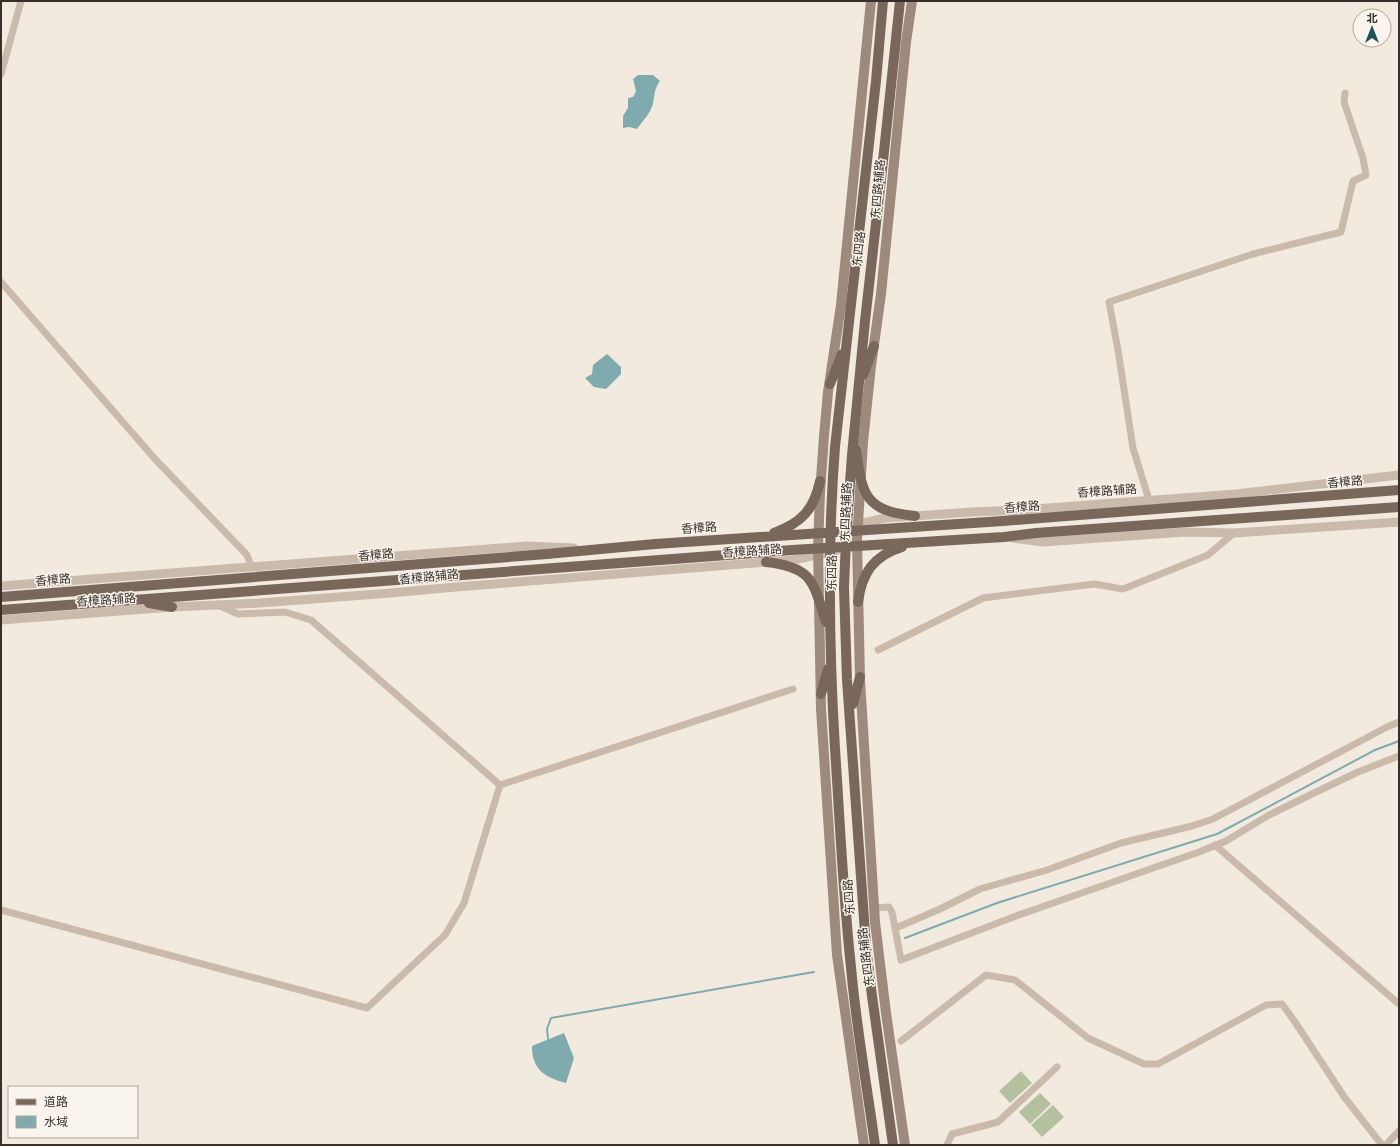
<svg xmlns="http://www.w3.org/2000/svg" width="1400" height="1146" viewBox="0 0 1400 1146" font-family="'DejaVu Sans','Noto Sans SC',sans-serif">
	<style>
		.green { fill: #b4c19f }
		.water { fill: #7faaae }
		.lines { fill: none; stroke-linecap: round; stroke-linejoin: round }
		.stream { stroke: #7faaae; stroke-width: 2 }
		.minor { stroke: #cabaab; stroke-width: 7 }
		.tertiary { stroke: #cabaab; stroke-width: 9 }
		.secondary { stroke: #9d8a7d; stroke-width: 10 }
		.primary { stroke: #79675c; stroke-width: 10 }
		.labels { text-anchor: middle; stroke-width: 3; stroke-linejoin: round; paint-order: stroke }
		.street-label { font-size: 12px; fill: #382f2a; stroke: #f9f4ec }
	</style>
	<rect width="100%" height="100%" fill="#f2eadf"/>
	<path class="green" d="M1021,1071L1032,1083L1010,1103L999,1091Z
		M1040,1093L1051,1104L1030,1124L1019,1112Z
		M1053,1105L1064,1117L1042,1137L1031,1125Z"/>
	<path class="water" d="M638,75H653L660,81C652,91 656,101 650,111C647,117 641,123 637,129L629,127L623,128V116L628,108V98L633,97L636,91L633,79Z
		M607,354L621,367V374L606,389L594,387L585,378L592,374L593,365Z
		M564,1033L574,1058L566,1083C544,1077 532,1069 532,1046Z"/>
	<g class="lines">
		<path class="stream" d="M905,938L997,903L1217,834L1375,750L1399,741
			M548,1039L547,1029L551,1018L814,972"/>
		<path class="minor" d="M1,74L21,1
			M1,282L155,459L247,555L252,568
			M1149,500L1133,448L1118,350L1109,302L1253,254L1341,232L1353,181L1366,175L1363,158L1344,102L1345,93
			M218,605L238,614L285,612L311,620L500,785
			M878,650L983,598L1094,584L1123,589L1208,555L1234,533
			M500,785L793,689
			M1215,845L1399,1004
			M874,908L889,907L892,912L901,960L1016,916L1199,852L1226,841L1269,815L1314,793L1358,772L1399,756
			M1,910L367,1008L445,935L464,903L500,785
			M896,928L940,909L980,889L1047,870L1121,843L1192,826L1213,819L1387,727L1399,722
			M901,1041L986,975L1015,980L1088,1038L1144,1064H1158L1266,1005L1282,1004L1293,1019L1345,1098L1382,1145
			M947,1145L952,1134L998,1122L1057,1067
			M1386,1145L1399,1131"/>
		<path class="tertiary" d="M851,526L885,518L972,512L1021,510L1236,494L1399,475
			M1012,538L1043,542L1185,532L1234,533L1399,522
			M1,586L527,546L574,548
			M1,620L172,607L260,603L391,593L456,587L793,560L836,551"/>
		<path class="secondary" d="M864,1145L837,955L821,709L818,548L820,493L824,436L828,392L841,305L871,1
			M905,1145L886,1013L875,922L860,680L857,540L863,442L871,366L881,294L906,42L912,1"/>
		<path class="primary" d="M863,375L874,346
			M830,384L842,354
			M856,450C862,495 865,511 915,516
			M774,533C801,523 814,510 820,481
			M766,562C813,567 813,582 826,622
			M1,597L547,554L655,544L1003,521L1399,490
			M858,602C862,573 873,556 902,547
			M149,603L172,607
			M1,610L792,550L1004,537L1036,533L1399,507
			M821,694L828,669
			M853,704L860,677
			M875,1145C867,1086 856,1026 851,967C843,895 840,822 835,749C829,648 827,548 835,447L876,81L883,1
			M893,1145L872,996L866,947L847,680L844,588L846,539L852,455L865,321L883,161L900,1"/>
	</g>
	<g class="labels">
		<g class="street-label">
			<text transform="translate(878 189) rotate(-85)" y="4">东四路辅路</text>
			<text transform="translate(859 249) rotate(-84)" y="4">东四路</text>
			<text transform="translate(1345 482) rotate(-5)" y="4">香樟路</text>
			<text transform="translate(1107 491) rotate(-4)" y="4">香樟路辅路</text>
			<text transform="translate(1022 507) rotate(-4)" y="4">香樟路</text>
			<text transform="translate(846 512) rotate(-88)" y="4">东四路辅路</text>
			<text transform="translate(699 528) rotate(-4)" y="4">香樟路</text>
			<text transform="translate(752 551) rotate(-4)" y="4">香樟路辅路</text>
			<text transform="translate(376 555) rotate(-5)" y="4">香樟路</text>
			<text transform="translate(832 573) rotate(-89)" y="4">东四路</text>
			<text transform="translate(429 577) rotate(-6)" y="4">香樟路辅路</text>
			<text transform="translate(53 580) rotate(-5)" y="4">香樟路</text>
			<text transform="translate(106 600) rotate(-4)" y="4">香樟路辅路</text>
			<text transform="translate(849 897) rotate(-94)" y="4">东四路</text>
			<text transform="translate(866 957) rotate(-97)" y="4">东四路辅路</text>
		</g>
	</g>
	<rect width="1400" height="1146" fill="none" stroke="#382f2a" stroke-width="4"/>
	<rect x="8" y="1086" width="130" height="52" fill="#f9f4ec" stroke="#aca59e"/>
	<rect x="16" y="1099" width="20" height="6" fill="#79675c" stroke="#aca59e"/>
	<text x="44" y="1106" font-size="12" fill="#382f2a">道路</text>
	<rect x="16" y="1116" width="20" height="12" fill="#7faaae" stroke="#aca59e"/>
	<text x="44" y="1126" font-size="12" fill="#382f2a">水域</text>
	<g transform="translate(1372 28)"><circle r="19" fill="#f9f4ec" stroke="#aca59e"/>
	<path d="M0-3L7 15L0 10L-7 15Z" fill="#215258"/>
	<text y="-6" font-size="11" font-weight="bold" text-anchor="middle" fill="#382f2a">北</text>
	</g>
</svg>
